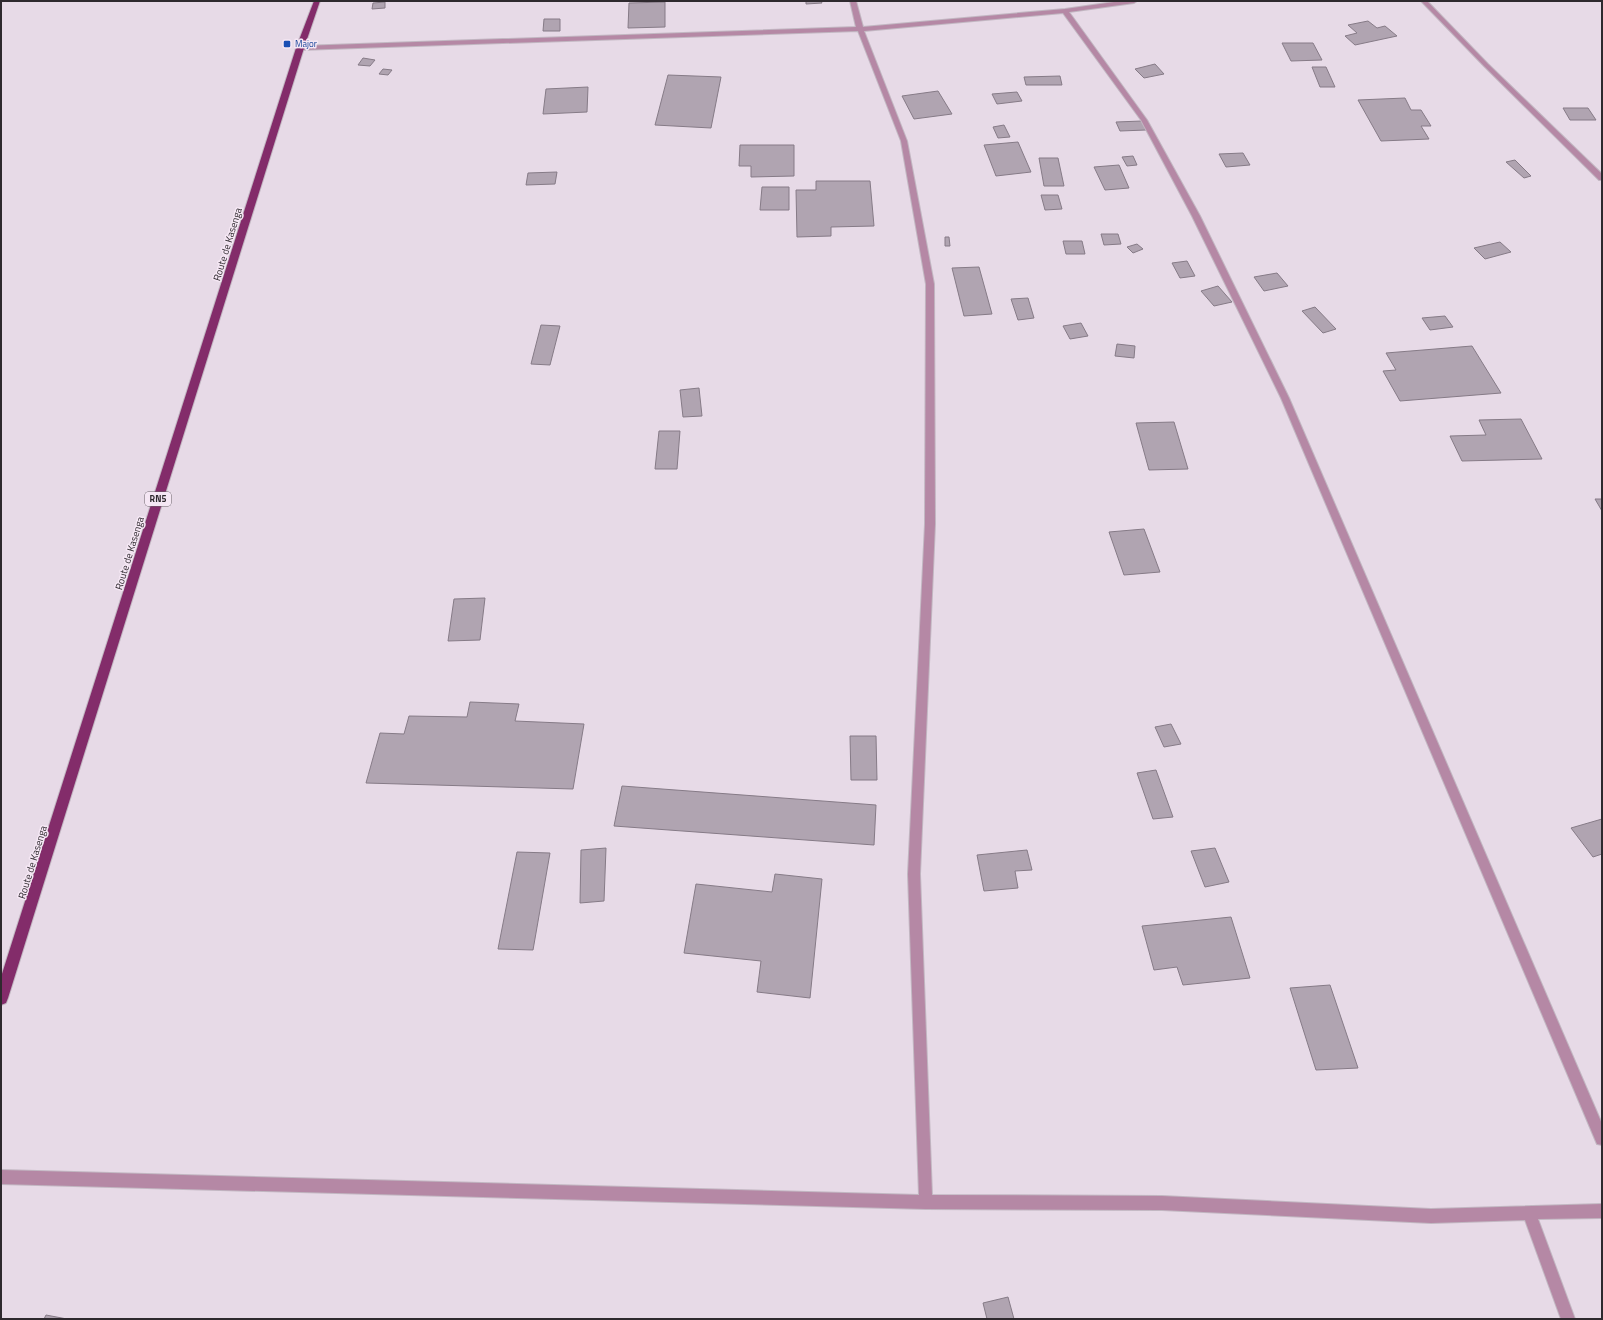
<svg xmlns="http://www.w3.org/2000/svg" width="1603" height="1320" viewBox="0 0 1603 1320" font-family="'Titillium Web',sans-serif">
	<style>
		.building { fill: #b0a4b1; stroke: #867b87 }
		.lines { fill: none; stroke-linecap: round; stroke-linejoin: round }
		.minor-casing { stroke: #c2b7c2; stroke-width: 2 }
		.trunk-casing { stroke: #c2b7c2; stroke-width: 2 }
		.minor { fill: #b588a5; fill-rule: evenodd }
		.trunk { fill: #832c6a; fill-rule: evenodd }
		.transit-dot { fill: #1a4fb4; stroke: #f5e7f4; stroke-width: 1.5 }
		.labels { text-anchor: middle; stroke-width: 3; stroke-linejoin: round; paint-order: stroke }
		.far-transit-label { font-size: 9px; fill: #164399; stroke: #f5e7f4; text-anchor: start }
		.shield { fill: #f5e7f4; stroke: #6a6269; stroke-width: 1 }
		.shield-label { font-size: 9px; font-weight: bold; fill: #2e292e }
		.street-label { font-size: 10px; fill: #2e292e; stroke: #f5e7f4 }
	</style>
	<rect width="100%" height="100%" fill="#e7dae7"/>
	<path class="building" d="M806,1H821L822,3L806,4Z
		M385,2V8L372,9L373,3Z
		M665,2V27L628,28L629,3Z
		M544,19H560V31H543Z
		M1368,21L1377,28L1385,26L1397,36L1355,45L1345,36L1357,33L1348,25Z
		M1282,43H1313L1322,60L1291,61Z
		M363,58L375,60L370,66L358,65Z
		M1155,64L1164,74L1144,78L1135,69Z
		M1312,67H1326L1335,87H1320Z
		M383,69L392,70L388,75L379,74Z
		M668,75L721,77L711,128L655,125Z
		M1060,76L1062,85H1026L1024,77Z
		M588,87L587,112L543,114L546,89Z
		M938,91L952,114L914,119L902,96Z
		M1017,92L1022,101L997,104L992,94Z
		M1405,98L1411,110H1421L1431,126H1421L1429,139L1381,141L1358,100Z
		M1563,108H1588L1596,120H1570Z
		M1142,121L1146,130L1120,131L1116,122Z
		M1004,125L1010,137L998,138L993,127Z
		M1018,142L1031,172L996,176L984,145Z
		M740,145H794V176L751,177V166H739Z
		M1243,153L1250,165L1226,167L1219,154Z
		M1133,156L1137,165L1127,166L1122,157Z
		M1039,158H1058L1064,186H1044Z
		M1515,160L1531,176L1524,178L1506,162Z
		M1119,165L1129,188L1105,190L1094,167Z
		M557,172L555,184L526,185L528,173Z
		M816,181H870L874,226L831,227V236L797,237L796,190H816Z
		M762,187H789V210H760Z
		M1041,195H1058L1062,209L1045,210Z
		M1101,234H1118L1121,244L1104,245Z
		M945,237H949L950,246H945Z
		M1063,241H1082L1085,254H1066Z
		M1500,242L1511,252L1485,259L1474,248Z
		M1137,244L1143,249L1133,253L1127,247Z
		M1187,261L1195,276L1180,278L1172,263Z
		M979,267L992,314L964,316L952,268Z
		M1277,273L1288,286L1264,291L1254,277Z
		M1218,286L1232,302L1214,306L1201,291Z
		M1028,298L1034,318L1018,320L1011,299Z
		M1315,307L1336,329L1323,333L1302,311Z
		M1445,316L1453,327L1430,330L1422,318Z
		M1081,323L1088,336L1070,339L1063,326Z
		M541,325L560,326L550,365L531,364Z
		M1117,344L1135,346L1134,358L1115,356Z
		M1472,346L1501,393L1400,401L1383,371L1396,370L1386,353Z
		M699,388L702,416L683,417L680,390Z
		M1521,419L1542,459L1462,461L1450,436L1486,435L1479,420Z
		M1174,422L1188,469L1149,470L1136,423Z
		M659,431H680L677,469H655Z
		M1595,499H1602V511Z
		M1144,529L1160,572L1124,575L1109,532Z
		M485,598L480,640L448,641L454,599Z
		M470,702L519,704L515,721L584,724L573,789L366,783L380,733L404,734L409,716L467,717Z
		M1171,724L1181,744L1164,747L1155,727Z
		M850,736H876L877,780H851Z
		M1156,770L1173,817L1153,819L1137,773Z
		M622,786L876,805L874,845L614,826Z
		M1602,819V854L1593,857L1571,828Z
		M606,848L604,901L580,903L581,850Z
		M1215,848L1229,882L1205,887L1191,851Z
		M1027,850L1032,870L1015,871L1018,888L984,891L977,855Z
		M517,852L550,853L533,950L498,949Z
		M775,874L822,879L810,998L757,992L761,961L684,953L696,884L772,892Z
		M1231,917L1250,978L1183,985L1177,967L1154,970L1142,926Z
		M1330,985L1358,1068L1316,1070L1290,988Z
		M1008,1297L1014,1319H987L983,1303Z
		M46,1315L67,1319H44Z"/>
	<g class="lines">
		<defs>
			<path id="minor" d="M850,1H856L863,27L1065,9L1121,1H1137L1134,3L1069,12L1147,120L1200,216L1289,398L1602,1124V1145L1597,1144L1281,398L1192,216L1141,120L1063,13L864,31L907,141L934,284L935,524L920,874L932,1195L1162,1196L1431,1209L1602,1204V1218L1538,1219L1575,1319H1561L1525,1220L1431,1223L1162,1210L926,1209L1,1184V1170L919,1195L908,874L925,524L926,284L901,141L858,31L300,50L297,48L300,46L856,27Z
				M1421,1H1427L1488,64L1602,174V180H1599L1484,66Z"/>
			<path id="trunk" d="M314,1H320L304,48L8,998L6,1003L1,1005V977L296,48Z"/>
		</defs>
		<use href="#minor" class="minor-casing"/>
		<use href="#trunk" class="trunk-casing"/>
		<use href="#minor" class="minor"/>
		<use href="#trunk" class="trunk"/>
	</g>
	<rect class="transit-dot" x="283" y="40" width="8" height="8" rx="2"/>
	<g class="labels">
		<g class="far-transit-label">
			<text x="295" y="47">Major</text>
		</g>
		<rect class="shield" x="145" y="492" width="26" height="14" rx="3"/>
		<g class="shield-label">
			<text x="158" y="502">RN5</text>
		</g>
		<g class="street-label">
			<text transform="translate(227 244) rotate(-73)" y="4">Route de Kasenga</text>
			<text transform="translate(129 553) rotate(-73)" y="4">Route de Kasenga</text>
			<text transform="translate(32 862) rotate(-73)" y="4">Route de Kasenga</text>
		</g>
	</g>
	<rect width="1603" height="1320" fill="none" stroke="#2e292e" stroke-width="4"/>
</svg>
